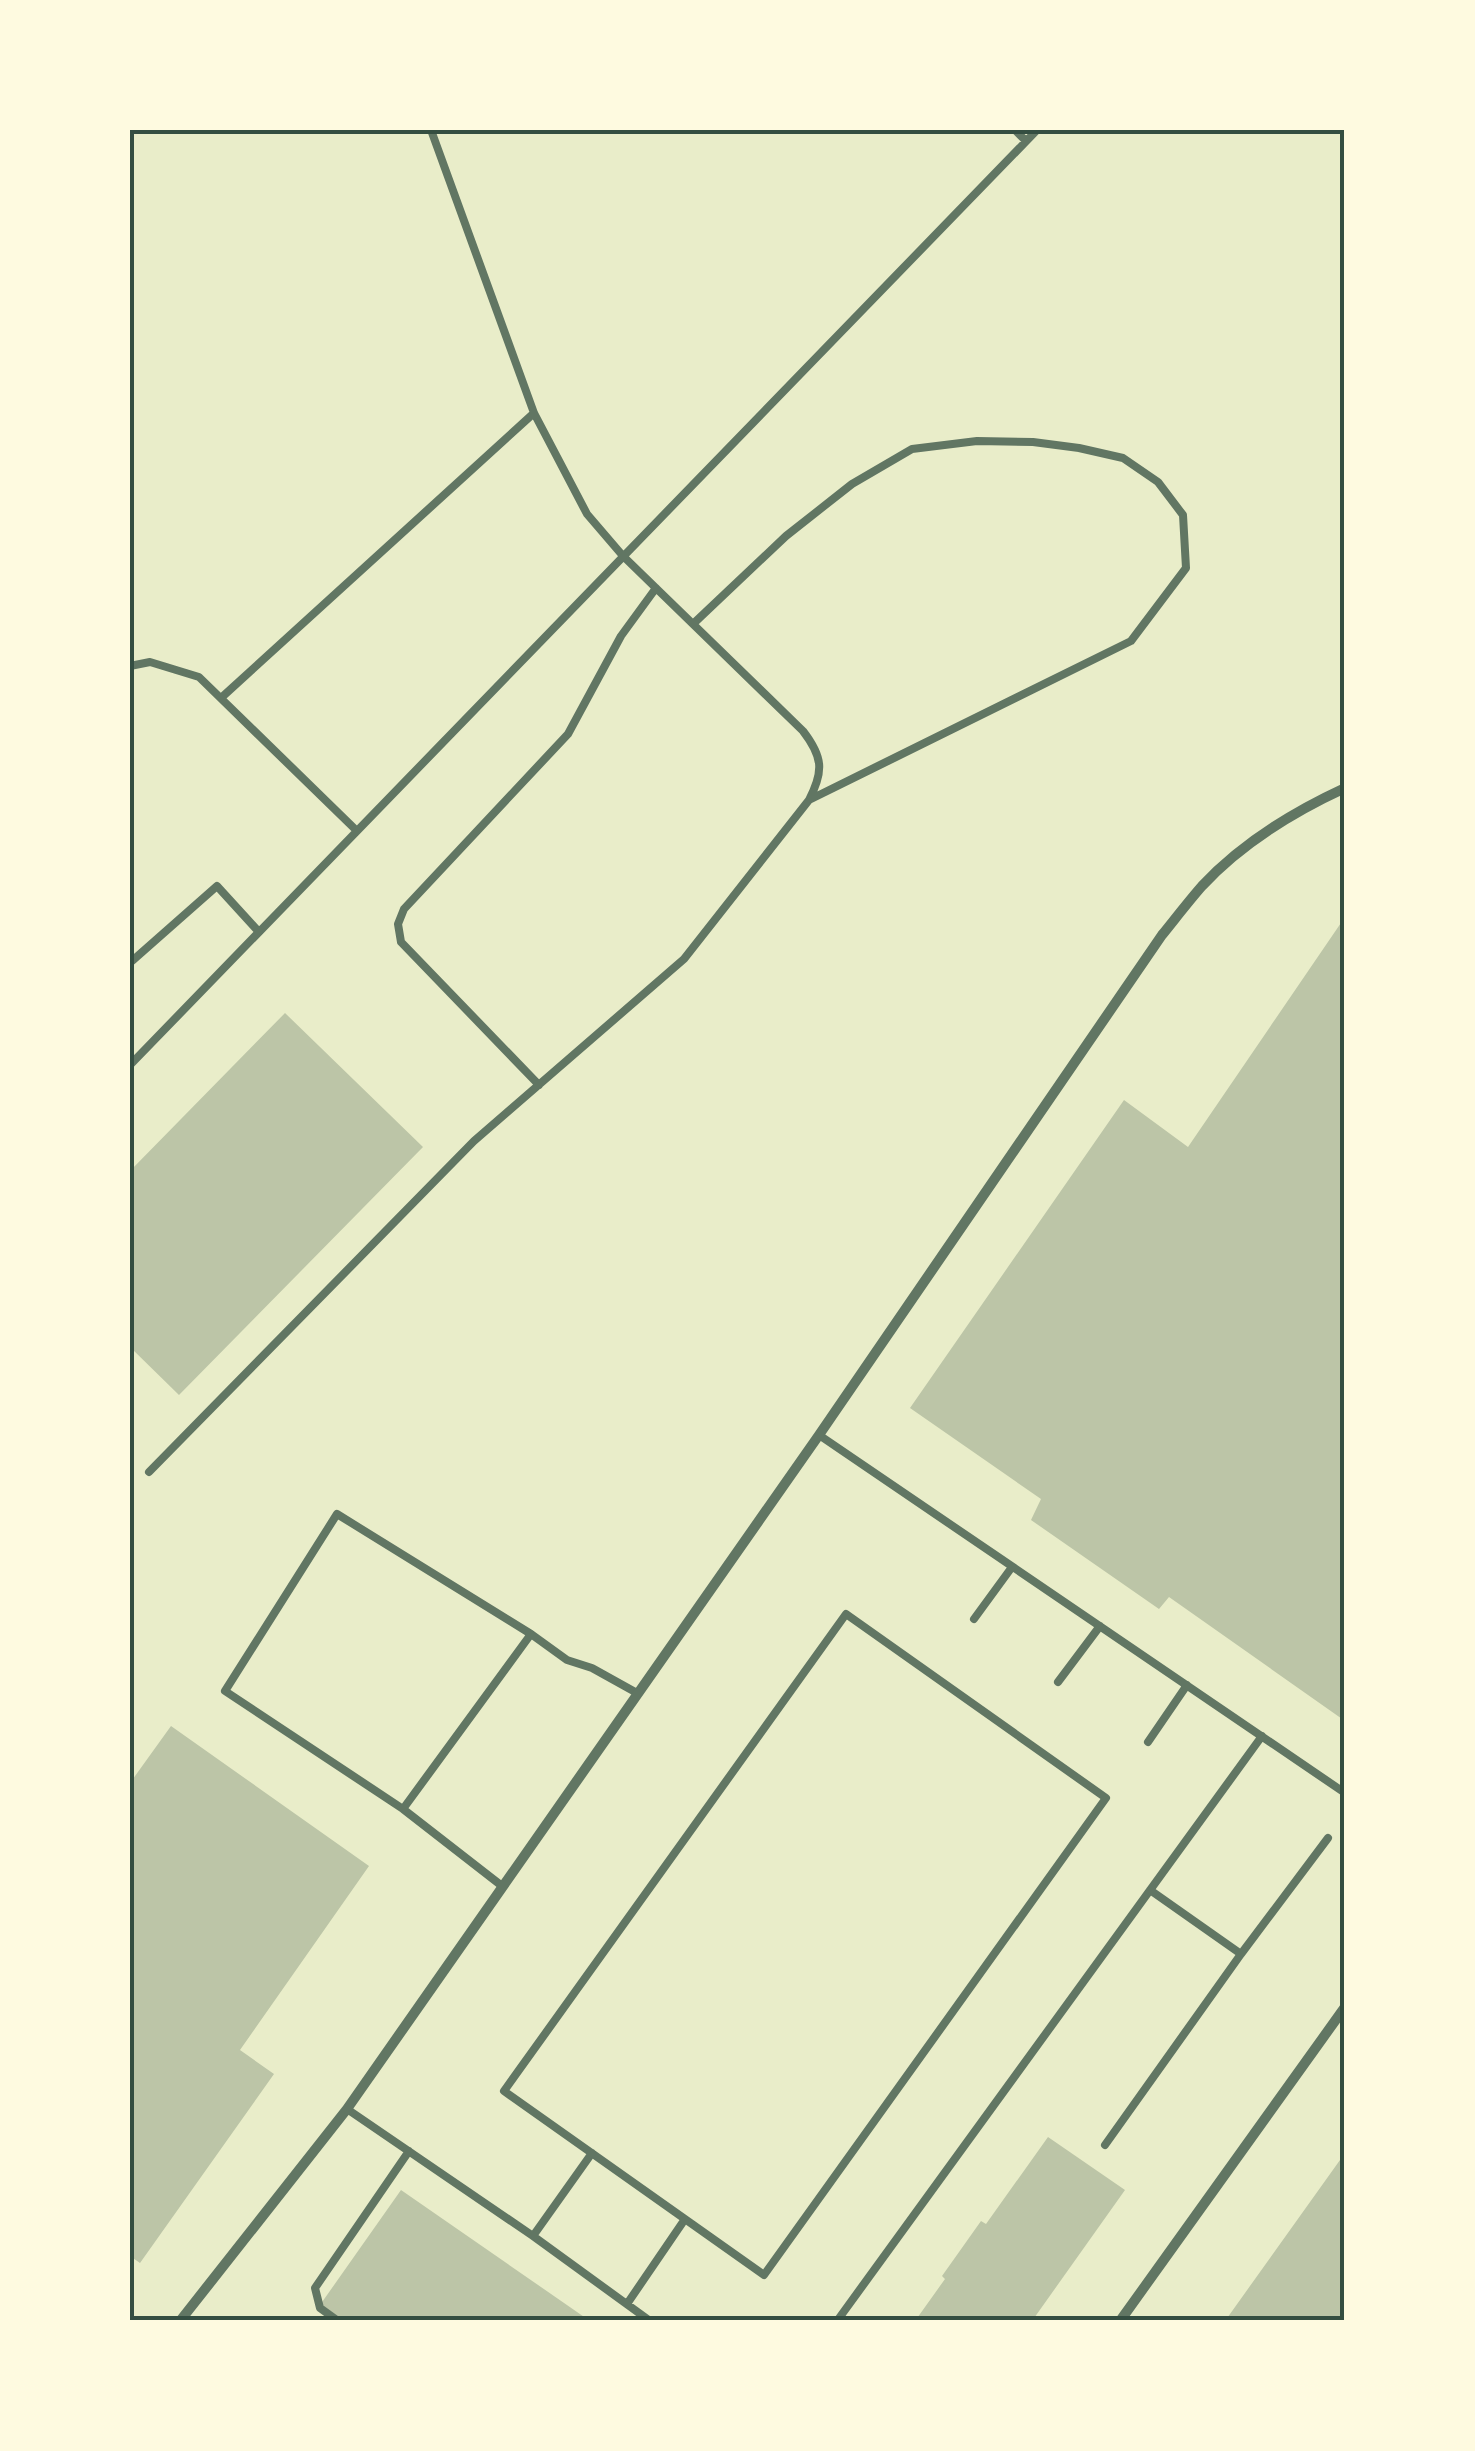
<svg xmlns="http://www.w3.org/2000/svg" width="1475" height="2451" viewBox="0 0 1475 2451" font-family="'Nunito Sans',sans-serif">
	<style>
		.building { fill: #bcc5a7 }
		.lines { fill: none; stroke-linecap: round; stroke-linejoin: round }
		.service { stroke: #617663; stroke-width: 8 }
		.minor { stroke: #617663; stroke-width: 10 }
		.neatline { fill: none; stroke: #344e41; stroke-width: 4 }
	</style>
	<rect width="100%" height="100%" fill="#e9edc9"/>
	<path class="building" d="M1345,917V1721L1169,1597L1159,1609L1031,1520L1041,1499L910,1408L1124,1100L1188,1147Z
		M285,1013L423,1147L179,1395L130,1347V1171Z
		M171,1726L369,1866L240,2050L274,2074L140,2263L130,2256V1783Z
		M1048,2137L1125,2190L1032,2321H915L945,2279L942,2276L981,2221L986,2224Z
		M1345,2153V2321H1225Z
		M401,2190L590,2321H343L320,2305Z"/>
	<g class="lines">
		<path class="service" d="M1015,130L1026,141
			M693,624L786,536L852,484L912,449L977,441L1033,442L1079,448L1123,458L1158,482L1183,515L1186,568L1131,641L809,800
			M130,666L150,662L199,677L357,831
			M221,698L534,413
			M132,961L217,886L259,932
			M130,1065L1037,130
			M539,1085L401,942L398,924L404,909L568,734L621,636L656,588
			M819,1435L1345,1793
			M149,1472L474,1141L684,959L809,800C824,771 823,757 803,731L623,556L587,514L534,413L431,130
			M846,1614L1106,1798L764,2275L504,2091Z
			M974,1619L1012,1567
			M1058,1682L1100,1626
			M1148,1742L1187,1685
			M403,1809L531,1634
			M502,1886L403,1809L225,1691L337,1514L531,1634L567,1660L592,1668L637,1693
			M1150,1890L1241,1954
			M347,2109L533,2236L650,2321
			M1105,2145L1241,1954L1328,1838
			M533,2236L592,2153
			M627,2304L685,2219
			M338,2321L320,2308L315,2288L409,2151
			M837,2321L1262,1736"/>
		<path class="minor" d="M180,2321L347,2109L819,1435L1162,935C1175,919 1188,902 1202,886C1241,844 1293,812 1345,788
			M1120,2321L1345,2007"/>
	</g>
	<rect width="1475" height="2451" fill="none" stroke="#fefae0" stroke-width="265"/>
	<rect x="132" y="132" width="1210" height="2186" class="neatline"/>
</svg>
